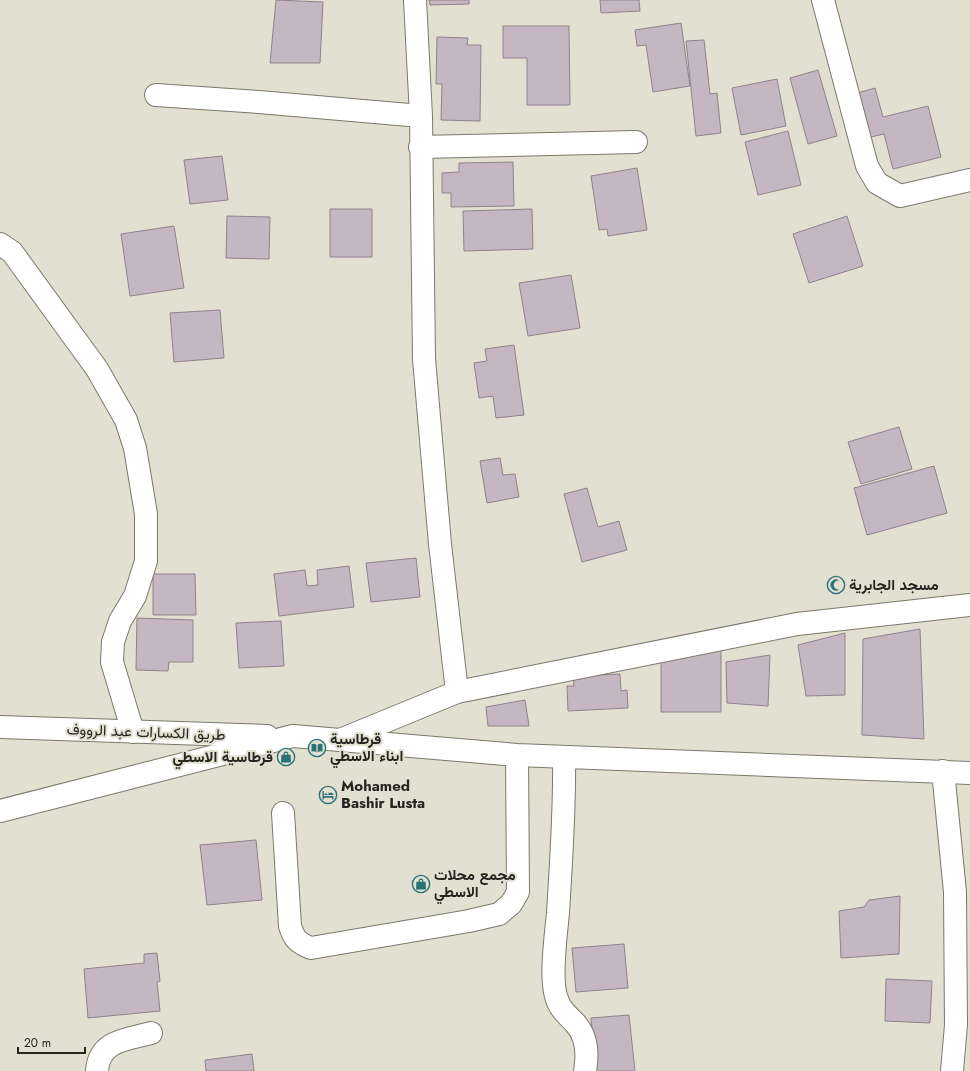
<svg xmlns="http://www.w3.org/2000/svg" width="970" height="1071" viewBox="0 0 970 1071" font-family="Jost,Vazirmatn,sans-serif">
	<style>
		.building { fill: #c5b7c2; stroke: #8f828c }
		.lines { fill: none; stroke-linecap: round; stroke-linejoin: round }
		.minor-casing { stroke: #7b796b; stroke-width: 24 }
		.major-casing { stroke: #7b796b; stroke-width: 24 }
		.minor { stroke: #fff; stroke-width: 22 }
		.major { stroke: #fff; stroke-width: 22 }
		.labels { text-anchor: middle; stroke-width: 4; stroke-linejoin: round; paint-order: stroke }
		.poi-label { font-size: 15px; font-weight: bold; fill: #25241e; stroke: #e2e0d0; text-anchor: start }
		.street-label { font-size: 15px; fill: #25241e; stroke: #e2e0d0 }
	</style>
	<rect width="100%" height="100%" fill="#e2e0d0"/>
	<path class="building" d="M276,0L323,2L320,63H270Z
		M429,0H469V4L430,5Z
		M600,0H639L640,11L601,13Z
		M681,23L690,86L653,92L646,45L637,46L635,30Z
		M503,26H569L570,105H527V58H503Z
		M437,37L468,38L467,45H481L480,121L441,120L442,84H436Z
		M704,40L710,94L717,93L721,133L696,136L686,41Z
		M818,70L837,136L808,144L790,78Z
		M777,79L786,126L741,135L732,88Z
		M875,88L883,117L928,106L941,157L893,169L884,134L858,140L847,96Z
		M788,131L801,185L758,195L745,142Z
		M222,156L228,200L190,204L184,160Z
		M513,162L514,206L451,207V193H442V173L459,172V163Z
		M637,168L647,230L608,236L607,229L599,230L591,176Z
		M330,209H372V257H330Z
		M532,209L533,249L464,251L463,211Z
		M227,216L270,217L269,259L226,258Z
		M847,216L863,266L809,283L793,234Z
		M174,226L184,288L130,296L121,234Z
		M571,275L580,328L528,336L519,283Z
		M220,310L224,358L174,362L170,313Z
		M514,345L524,415L496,418L493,396L479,398L474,363L487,361L485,349Z
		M899,427L912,469L861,484L848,442Z
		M500,458L503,475L515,474L519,497L487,503L480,461Z
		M934,466L947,513L867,535L854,488Z
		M587,488L598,527L619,521L627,550L582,562L564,494Z
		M416,558L420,597L371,602L366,563Z
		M349,566L354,607L279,616L274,574L305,570L307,586L318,585L317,570Z
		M153,574H195L196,615H153Z
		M137,618L193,620V662H169L168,671L136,670Z
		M281,621L284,666L239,668L236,623Z
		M920,629L924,739L862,735L863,639Z
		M845,633V695L806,696L798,645Z
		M721,645V712H661V657Z
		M770,655L768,706L727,703L726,662Z
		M620,674L621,691L627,690L628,708L568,711L567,686H574L573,676Z
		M525,700L529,726H488L486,707Z
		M256,840L262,900L207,905L200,845Z
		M900,896L899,954L841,958L839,911L864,907L869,900Z
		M624,944L628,988L576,992L572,948Z
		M157,953L160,981L157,982L160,1011L88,1018L84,969L144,963V954Z
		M886,979L932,981L930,1023L885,1021Z
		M629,1015L635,1071H596L591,1018Z
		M252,1054L254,1071H206L205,1060Z"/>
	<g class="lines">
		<defs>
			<path id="minor" d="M415,0L421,116L424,359L440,544L457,692
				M823,0L867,166L877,183L900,196L970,180
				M156,95L259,102L421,116
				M420,147L636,142
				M0,244L12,252L97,369L126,420L135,448L146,514V561L135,596L120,621L113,642L112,662L133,732
				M340,740L517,755L970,773
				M564,758C565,810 561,861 558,913C556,934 550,977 556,996C559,1008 566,1014 575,1023C587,1036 588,1054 585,1071
				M943,771L955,892L956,1025L952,1071
				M283,813L290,926C294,939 298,943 311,948L469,921L499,914L511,904L518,892L517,755
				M97,1071C99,1040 126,1040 151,1033"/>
			<path id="major" d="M0,727L267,736
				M0,811L293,736L340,740L457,692L797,624L970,605"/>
		</defs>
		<use href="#minor" class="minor-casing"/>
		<use href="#major" class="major-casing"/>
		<use href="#minor" class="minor"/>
		<use href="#major" class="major"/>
	</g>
	<defs>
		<symbol id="mosque-ring" viewBox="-11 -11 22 22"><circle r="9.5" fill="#e2e0d0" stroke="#287278" stroke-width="1.5"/><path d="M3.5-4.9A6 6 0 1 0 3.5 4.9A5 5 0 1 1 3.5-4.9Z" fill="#287278"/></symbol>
		<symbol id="library-ring" viewBox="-11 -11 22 22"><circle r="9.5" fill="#e2e0d0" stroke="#287278" stroke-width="1.5"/><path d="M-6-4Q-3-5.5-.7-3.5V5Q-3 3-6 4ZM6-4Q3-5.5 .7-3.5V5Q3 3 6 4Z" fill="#287278"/></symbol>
		<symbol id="shop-ring" viewBox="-11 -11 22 22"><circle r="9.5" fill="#e2e0d0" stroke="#287278" stroke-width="1.5"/><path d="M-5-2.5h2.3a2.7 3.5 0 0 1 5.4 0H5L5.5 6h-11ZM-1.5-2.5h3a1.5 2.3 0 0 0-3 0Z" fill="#287278"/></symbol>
		<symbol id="hotel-ring" viewBox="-11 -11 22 22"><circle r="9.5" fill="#e2e0d0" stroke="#287278" stroke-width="1.5"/><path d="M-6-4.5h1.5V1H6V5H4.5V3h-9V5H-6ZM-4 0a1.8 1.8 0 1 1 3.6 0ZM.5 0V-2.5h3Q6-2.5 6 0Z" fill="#287278"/></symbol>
	</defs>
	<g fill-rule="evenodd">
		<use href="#mosque-ring" x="826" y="575" width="20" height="20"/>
		<use href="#library-ring" x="307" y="738" width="20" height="20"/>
		<use href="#shop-ring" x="276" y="747" width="20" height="20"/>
		<use href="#hotel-ring" x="318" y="785" width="20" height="20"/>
		<use href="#shop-ring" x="411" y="874" width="20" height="20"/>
	</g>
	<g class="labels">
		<g class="poi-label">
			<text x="849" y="590">مسجد الجابرية</text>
			<text x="330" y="744">قرطاسية<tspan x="330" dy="17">ابناء الاسطي</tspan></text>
			<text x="273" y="762" text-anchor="end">قرطاسية الاسطي</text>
			<text x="341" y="791">Mohamed<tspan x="341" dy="17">Bashir Lusta</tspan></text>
			<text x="434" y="880">مجمع محلات<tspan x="434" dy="17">الاسطي</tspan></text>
		</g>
		<g class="street-label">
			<text transform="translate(146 732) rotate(2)" y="5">طريق الكسارات عبد الرووف</text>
		</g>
	</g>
	<path d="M18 1047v6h67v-6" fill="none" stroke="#25241e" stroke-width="2"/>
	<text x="24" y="1047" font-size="12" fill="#25241e" stroke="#e2e0d0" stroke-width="3" paint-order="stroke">20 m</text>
</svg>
